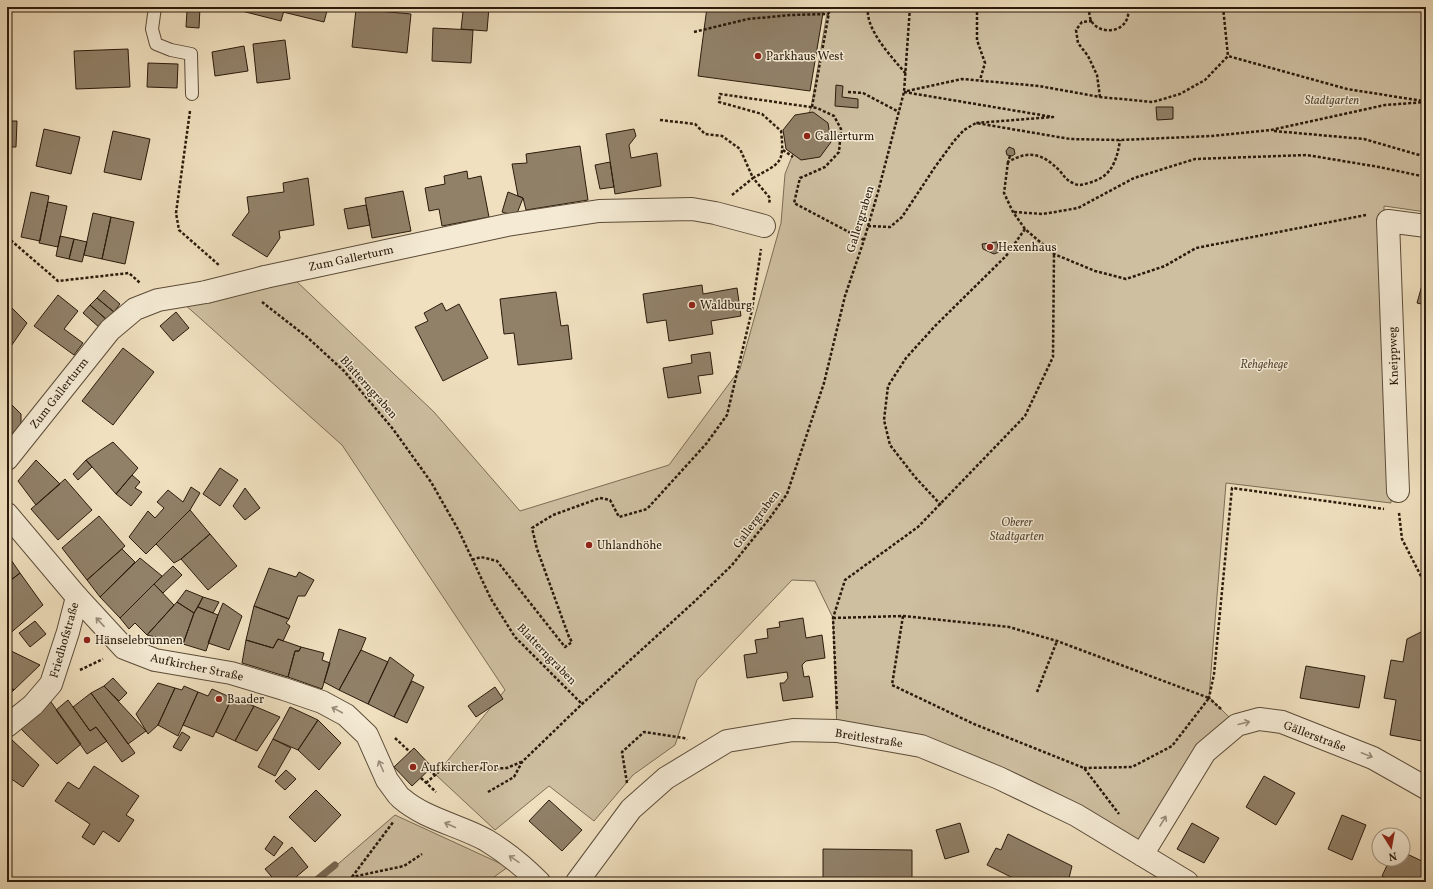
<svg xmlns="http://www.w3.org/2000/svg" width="1433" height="889" viewBox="0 0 1433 889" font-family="Vollkorn,serif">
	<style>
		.green { fill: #cebfa1; stroke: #7c6d56 }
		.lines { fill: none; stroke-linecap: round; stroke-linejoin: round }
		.stream { stroke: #796953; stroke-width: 7 }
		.building { fill: #918169; stroke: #2a1b0c }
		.service-casing { stroke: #5c4c39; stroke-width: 14 }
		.minor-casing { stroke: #5c4c39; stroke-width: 24 }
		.tertiary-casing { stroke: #5c4c39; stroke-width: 24 }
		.path { stroke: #2a1b0c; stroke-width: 2.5; stroke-dasharray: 3 2; stroke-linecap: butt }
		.service { stroke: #f5ebd5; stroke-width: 12 }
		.minor { stroke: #f5ebd5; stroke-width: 22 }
		.tertiary { stroke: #f5ebd5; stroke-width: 22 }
		.minor-bridge-casing { stroke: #5c4c39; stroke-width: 24; stroke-linecap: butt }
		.minor-bridge { stroke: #f5ebd5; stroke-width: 22 }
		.oneway { stroke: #9a8d7b }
		.poi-dot { fill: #8f2418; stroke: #f5ebd5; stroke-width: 1.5 }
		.labels { text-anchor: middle; stroke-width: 3; stroke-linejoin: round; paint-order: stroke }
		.poi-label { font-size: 12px; fill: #2a1b0c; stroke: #f5ebd5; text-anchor: start }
		.park-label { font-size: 12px; font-style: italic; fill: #5b4c39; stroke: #f5ebd5 }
		.street-label { font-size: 12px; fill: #2a1b0c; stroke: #f5ebd5 }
	</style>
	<rect width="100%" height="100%" fill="#f0e0bf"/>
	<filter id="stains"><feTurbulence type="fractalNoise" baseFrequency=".005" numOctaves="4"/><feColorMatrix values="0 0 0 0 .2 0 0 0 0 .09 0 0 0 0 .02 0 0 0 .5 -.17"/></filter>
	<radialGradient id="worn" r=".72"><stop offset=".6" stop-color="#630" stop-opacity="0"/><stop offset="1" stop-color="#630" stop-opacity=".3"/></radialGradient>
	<path class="green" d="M828,7H1426V212L1384,206L1391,503L1226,483L1209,697L1237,725L1142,855L999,778L837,731L833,618L815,581L792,580L697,680L675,745L633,775L594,821L549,786L495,830L436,775L505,690L342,445L183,303L293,278L434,412L520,511L669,465L740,369L781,223L785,174L811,108Z
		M395,815L508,867L487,882H317Z"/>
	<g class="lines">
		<path class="stream" d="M314,882L335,865"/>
	</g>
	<path class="building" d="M169,7H200L199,28L186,27L187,11L169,10Z
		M226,7H285L281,21Z
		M285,7H328L324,22L283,12Z
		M422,7H489L487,31L461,29L463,12Z
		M707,7H824L810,91L698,76Z
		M356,9L411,14L407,53L352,47Z
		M433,28L473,30L471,63L432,61Z
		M285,40L290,79L257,83L253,44Z
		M244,46L248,71L215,76L212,52Z
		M128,49L130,87L76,89L74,51Z
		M148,63L178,64L177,88L147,87Z
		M836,85L843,86L842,97L858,99V108L835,106Z
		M1156,107H1173V119L1157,120Z
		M813,112L828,123L831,142L820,157L801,160L786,149L783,130L795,115Z
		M7,121H17L16,147H7Z
		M44,129L80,137L71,174L36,166Z
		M634,129L636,136L629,145L631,158L657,153L661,186L615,194L606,134Z
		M113,131L150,139L141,180L104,172Z
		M580,146L588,200L526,210L523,198L518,196L512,164L527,163L526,154Z
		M1009,147L1014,149L1015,154L1012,156L1007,155L1006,151Z
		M610,162L614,187L600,189L595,165Z
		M467,171L468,179L481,176L489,217L442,226L439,209L429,211L425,188L445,184L444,176Z
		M308,178L314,225L279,231L280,238L267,257L232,235L249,212L247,197L284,192L283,183Z
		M403,191L411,231L372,238L365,198Z
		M31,192L49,196L40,241L21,237Z
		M508,192L523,198L516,216L502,212Z
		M48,202L67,206L58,247L39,243Z
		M366,205L370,225L348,229L344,209Z
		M93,213L111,217L102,259L84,255Z
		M111,217L134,222L125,264L102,259Z
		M60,236L74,239L69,259L56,256Z
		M74,239L87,242L82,262L69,259Z
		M997,242L999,252L994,254L983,249L982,244Z
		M1426,271V305L1417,303Z
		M702,285L703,294L737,288L741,316L711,321L713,334L669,341L666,320L647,323L643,294Z
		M104,290L120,304L114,312L97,298Z
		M556,292L561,326L568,325L572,359L518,365L514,333L504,334L500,299Z
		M58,295L78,311L64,329L83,343L74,355L34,326Z
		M97,298L114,312L107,320L90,305Z
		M7,303L27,323L7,352Z
		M442,303L446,311L459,304L488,358L443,381L415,327L428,321L424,313Z
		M90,305L107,320L100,328L83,313Z
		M176,312L189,328L173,341L160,326Z
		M123,348L154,372L113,425L82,401Z
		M710,352L713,374L698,376L701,393L668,398L663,368L692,363L691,355Z
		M7,400L21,414V424L7,441Z
		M113,442L138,468L116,494L86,460Z
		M36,460L60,484L36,505L18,481Z
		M86,460L92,467L78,480L73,474Z
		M220,468L238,480L220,506L203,494Z
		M132,475L140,482L135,488L142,492L131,506L116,494Z
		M65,479L92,510L58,540L31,509Z
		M191,487L200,493L190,510L146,554L129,537L148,511L155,518L164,508L157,502L168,490L183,502Z
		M245,488L260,508L245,520L233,506Z
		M190,510L210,534L181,559L174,563L156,544Z
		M99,516L125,546L87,580L62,548Z
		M210,534L237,566L208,590L181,559Z
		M122,549L135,562L100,597L87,580Z
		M7,554L20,573L7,583Z
		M140,558L162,576L120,618L100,597Z
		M173,566L182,575L163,593L154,584Z
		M269,568L296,577L299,572L314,580L305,596H298L289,619L254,606Z
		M20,573L43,605L7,636V583Z
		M154,584L174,605L147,635L135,623L129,629L120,618Z
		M186,590L203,597L194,613L177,602Z
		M203,597L219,602L213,613L198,607Z
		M177,602L194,613L183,644L147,635Z
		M223,603L242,616L229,650L208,643L218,615Z
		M254,606L289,619L286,623L290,626L283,641L278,639L273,648L246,640Z
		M198,607L218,615L206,651L183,644L194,613Z
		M803,618L806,638L822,635L825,658L806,661L802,665L804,677L809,676L813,697L783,701L780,683H784L788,678L787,672L747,678L744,655L757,653L755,640L768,638L767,629L780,627L779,622Z
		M35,621L46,634L30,647L19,633Z
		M339,629L366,638L361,650L339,690L324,682Z
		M1421,632L1426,633V720L1422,741L1390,735L1396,700L1384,698L1391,660L1403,662L1407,639Z
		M278,639L301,647L299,651H295L288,677L242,663L246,640L273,648Z
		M301,647L324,653L322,660L330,663L322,689L288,677L295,651H299Z
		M7,649L40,665L14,690L7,686Z
		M361,650L388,662L368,704L339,690Z
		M390,657L414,675L394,717L368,704Z
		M1306,666L1365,676L1359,708L1300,698Z
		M113,678L127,693L119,701L104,686Z
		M412,681L424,687L407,723L394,717Z
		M158,683L175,688L158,725L148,734L136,714Z
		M7,686L14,690L7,696Z
		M104,686L146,731L128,744L91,693Z
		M184,686L198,692L178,736L158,725L175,688L182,690Z
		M495,687L503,699L476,717L468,706Z
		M212,689L232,698L213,737L183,725L198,692L208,696Z
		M91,693L135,753L122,762L96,727L90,731L73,707Z
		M232,698L254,706L235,741L216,732Z
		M68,700L90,731L96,727L107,741L87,754L56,710Z
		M51,702L81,744L57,764L20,728Z
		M254,706L280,717L257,751L235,741Z
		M290,707L318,720L298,750L273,739Z
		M318,720L341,743L319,770L298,750Z
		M182,732L190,737L181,751L173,747Z
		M273,739L291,748L275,776L258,767Z
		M12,740L39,765L23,787L7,776V745Z
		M414,748L432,767L412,786L394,767Z
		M94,766L139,796L126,815L134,820L119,842L103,831L94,845L82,837L90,824L55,801L68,782L79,789Z
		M286,770L296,779L285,790L275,781Z
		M1264,776L1295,793L1276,825L1246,807Z
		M316,790L341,815L315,842L289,817Z
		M549,800L582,830L562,851L529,821Z
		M1342,815L1366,825L1352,860L1328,849Z
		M960,823L969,852L945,859L936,830Z
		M1192,823L1219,838L1204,863L1177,849Z
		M1008,834L1072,866L1068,882H1021L987,865L996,848L1001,850Z
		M274,836L283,843L274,856L265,849Z
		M292,847L308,867L290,882H276L265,869Z
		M823,849L912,850V882H823Z
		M1403,852L1426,863V873L1422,882H1395L1382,876L1390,859H1403Z"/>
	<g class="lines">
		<defs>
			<path id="service" d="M155,7L152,29L156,44L171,50L191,54L192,94"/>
			<path id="minor" d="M265,277L507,225L599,211L692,209L715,213L764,226
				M7,459L110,330L135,309L158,300L206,292
				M1398,491L1388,221L1426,226
				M7,726L33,705L51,684L68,632L77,597
				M1142,855L1205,752L1237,725L1259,719L1282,722L1373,758L1426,788
				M577,882L631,809L666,778L727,741L793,730L837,731L921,746L999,778L1076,815L1187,882"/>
			<path id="tertiary" d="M7,514L77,597L124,648L155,660L231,673L284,689L322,702L346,715L367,735L387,780L398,795
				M401,798C425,819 459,825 486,840C506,852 523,866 539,882"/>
		</defs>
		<use href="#service" class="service-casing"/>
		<use href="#minor" class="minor-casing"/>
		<use href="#tertiary" class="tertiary-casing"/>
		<path class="path" d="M868,7C865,30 892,57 906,74
			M977,7V40L985,63L980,80
			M1090,7C1083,37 1133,39 1128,7
			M1223,7L1228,56
			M1307,7L1426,8
			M1129,9L1137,7
			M1092,21L1082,22L1076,30L1078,43L1088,56L1097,75L1100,97
			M694,32L748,19L791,15L829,14
			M907,91L962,79L1039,86L1100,97L1153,102L1180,94L1205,80L1228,56L1347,89L1423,101
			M848,92L863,93L899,112
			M904,92L1053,117L976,123L1070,139L1120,140L1212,136L1271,130L1385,105L1426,102
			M812,107L830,7
			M190,111L176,213L179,230L220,266
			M660,120L695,124L705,134L722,136L740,149L753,178C780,163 785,164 781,131L762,114L719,102L720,94L817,108L834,116L841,129L839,152L825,167L800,178L794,203L864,240
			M1274,131L1364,139L1426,157
			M783,150L793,157
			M1010,156L1008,162C1029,150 1042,153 1060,171C1064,176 1067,181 1073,183C1078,186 1083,185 1088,183C1111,178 1117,161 1120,140
			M1008,162L1004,193L1013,212L1025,229L1054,254L1095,271L1126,279L1165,266L1196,248L1366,215
			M732,195L753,178L770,198L769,204
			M1014,212L1043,214L1078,208L1134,178L1195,159L1307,155L1379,167L1426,177
			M868,226L890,227L902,217L935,167L954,141L964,130L976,123
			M7,237L58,281L129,273L140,283
			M262,302L307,337L344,371L393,429L431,482L459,531L491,599L515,637L582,704
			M941,505L915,477L890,445L884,420L888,386L906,358L935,326L1006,256L1025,229
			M1399,513L1402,539L1426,586
			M472,560L481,557L497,561L565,647L572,642L569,637L537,549L532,528L553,515L600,498L610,500L619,517L647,509L706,444L727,415L752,310L761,249
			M903,616L892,685L974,724L1084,768L1119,814
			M833,618L903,616L1009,627L1057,641L1209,698L1172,746L1132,767L1084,768
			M80,670L103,659
			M1037,692L1057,641
			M837,709L833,618L845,580L918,527L1025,416L1053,357L1054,254
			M1221,709L1209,698L1214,674L1232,488L1384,509
			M395,738L410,752
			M429,770L435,775
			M421,778L436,792
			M426,783L442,769L459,766L486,769L507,768L521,762
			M627,783L622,752L644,732L684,738L687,740
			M488,792L514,777L522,762L582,704L694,602L732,565L769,519L787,494L824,383L845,296L864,240L878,192L904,92L910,7
			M352,877L394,821
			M348,882L352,877L404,866L422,854"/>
		<use href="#service" class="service"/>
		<use href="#minor" class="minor"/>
		<use href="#tertiary" class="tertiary"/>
		<defs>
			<path id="minor-bridge" d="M206,292L265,277"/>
		</defs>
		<use href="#minor-bridge" class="minor-bridge-casing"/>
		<use href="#minor-bridge" class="minor-bridge"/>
	</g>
	<defs><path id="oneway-shaft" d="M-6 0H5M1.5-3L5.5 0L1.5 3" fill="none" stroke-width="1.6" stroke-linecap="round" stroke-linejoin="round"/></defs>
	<g class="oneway">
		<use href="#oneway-shaft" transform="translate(100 622) rotate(-133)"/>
		<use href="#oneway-shaft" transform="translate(337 710) rotate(-152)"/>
		<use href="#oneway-shaft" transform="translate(1244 723) rotate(-14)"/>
		<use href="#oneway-shaft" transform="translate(1367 755) rotate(22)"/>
		<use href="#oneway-shaft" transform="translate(381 766) rotate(-114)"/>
		<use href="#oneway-shaft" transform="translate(1163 821) rotate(-59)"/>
		<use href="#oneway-shaft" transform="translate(450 825) rotate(-156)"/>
		<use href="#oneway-shaft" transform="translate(514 859) rotate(-146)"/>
	</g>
	<g class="poi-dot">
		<circle cx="758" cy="56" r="4"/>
		<circle cx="807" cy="136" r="4"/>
		<circle cx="990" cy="247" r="4"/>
		<circle cx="692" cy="305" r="4"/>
		<circle cx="589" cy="545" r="4"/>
		<circle cx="87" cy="640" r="4"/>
		<circle cx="219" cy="699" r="4"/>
		<circle cx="413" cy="767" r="4"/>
	</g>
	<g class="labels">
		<g class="poi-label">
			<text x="766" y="60">Parkhaus West</text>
			<text x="815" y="140">Gallerturm</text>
			<text x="998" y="251">Hexenhaus</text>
			<text x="700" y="309">Waldburg</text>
			<text x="597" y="549">Uhlandhöhe</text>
			<text x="95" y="644">Hänselebrunnen</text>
			<text x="227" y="703">Baader</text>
			<text x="421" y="771">Aufkircher Tor</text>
		</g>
		<g class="park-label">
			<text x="1332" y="104">Stadtgarten</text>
			<text x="1264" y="368">Rehgehege</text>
			<text x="1017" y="526">Oberer<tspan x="1017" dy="14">Stadtgarten</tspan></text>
		</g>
		<g class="street-label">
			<text transform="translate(860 219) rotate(-73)" y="4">Gallergraben</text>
			<text transform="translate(351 258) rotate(-12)" y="4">Zum Gallerturm</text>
			<text transform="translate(1393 356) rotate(-92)" y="4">Kneippweg</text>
			<text transform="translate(369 387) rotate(48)" y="4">Blatterngraben</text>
			<text transform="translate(59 393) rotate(-52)" y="4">Zum Gallerturm</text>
			<text transform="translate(756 519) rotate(-53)" y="4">Gallergraben</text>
			<text transform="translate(64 640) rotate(-74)" y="4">Friedhofstraße</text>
			<text transform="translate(547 654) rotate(46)" y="4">Blatterngraben</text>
			<text transform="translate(197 667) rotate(12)" y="4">Aufkircher Straße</text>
			<text transform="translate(1315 736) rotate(21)" y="4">Gällerstraße</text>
			<text transform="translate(869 738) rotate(9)" y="4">Breitlestraße</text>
		</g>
	</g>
	<rect width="1433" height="889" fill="none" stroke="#f0e0bf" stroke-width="24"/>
	<rect x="8" y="8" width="1417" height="873" fill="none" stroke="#2a1b0c" stroke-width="2"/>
	<rect x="12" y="12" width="1409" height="865" fill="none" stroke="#2a1b0c"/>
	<g transform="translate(1391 847) rotate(169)"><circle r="19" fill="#f5ebd5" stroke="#a49885"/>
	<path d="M0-3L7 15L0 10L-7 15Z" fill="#8f2418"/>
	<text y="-6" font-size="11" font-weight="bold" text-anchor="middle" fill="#2a1b0c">N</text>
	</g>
	<rect width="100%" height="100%" filter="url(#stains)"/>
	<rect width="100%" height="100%" fill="url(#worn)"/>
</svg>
